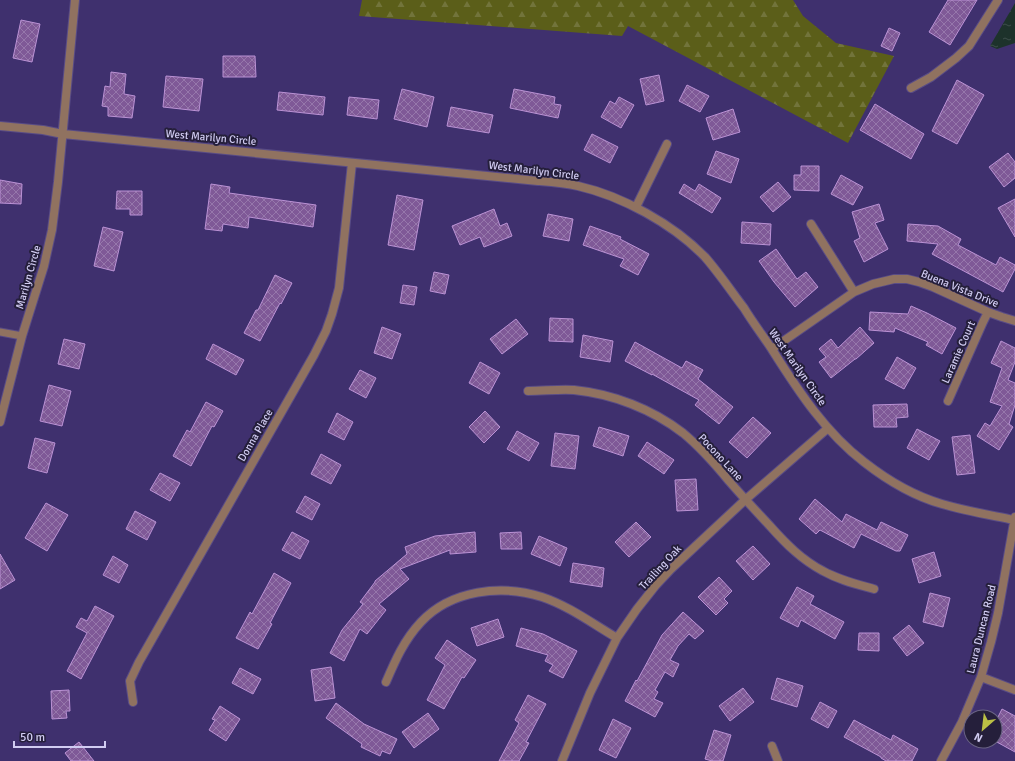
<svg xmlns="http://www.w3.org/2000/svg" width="1015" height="761" viewBox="0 0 1015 761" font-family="Signika,sans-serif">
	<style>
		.forest { fill: url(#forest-firs) }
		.water { fill: url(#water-ripples) }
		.building { fill: url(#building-cross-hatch); stroke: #bb92d5 }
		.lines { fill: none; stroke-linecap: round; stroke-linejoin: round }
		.service-casing { stroke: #594c86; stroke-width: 9 }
		.minor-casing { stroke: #594c86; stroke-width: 10 }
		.service { stroke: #907260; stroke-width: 7 }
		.minor { stroke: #907260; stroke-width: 8 }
		.labels { text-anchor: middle; stroke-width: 4; stroke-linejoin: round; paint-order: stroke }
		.street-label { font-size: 11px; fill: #d1ccf2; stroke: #251f3b }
	</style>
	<defs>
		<pattern id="forest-firs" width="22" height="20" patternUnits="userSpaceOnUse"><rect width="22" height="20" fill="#5b5e19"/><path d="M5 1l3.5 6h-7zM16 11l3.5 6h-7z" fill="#72743b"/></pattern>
		<pattern id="water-ripples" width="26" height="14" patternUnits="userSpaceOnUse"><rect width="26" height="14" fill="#1d322b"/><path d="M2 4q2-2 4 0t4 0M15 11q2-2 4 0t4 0" fill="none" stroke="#3d4e4a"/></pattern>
		<pattern id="building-cross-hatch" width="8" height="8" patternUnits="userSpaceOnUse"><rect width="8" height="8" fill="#7f5997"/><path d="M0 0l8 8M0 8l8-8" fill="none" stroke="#9677ab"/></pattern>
	</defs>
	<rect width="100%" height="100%" fill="#3f306e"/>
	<path class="forest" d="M362,0H793L803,16L836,43L894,56L848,143L628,26L622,36L359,16Z"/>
	<path class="water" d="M1015,3V43L997,49L990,46Z"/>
	<path class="building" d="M948,0H977L950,45L929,32Z
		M21,20L40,24L32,62L13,58Z
		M889,28L900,33L892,51L881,46Z
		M223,56H255L256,77H223Z
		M111,72L126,74L124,94L135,96L132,118L108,116V107L102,106L105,86L110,87Z
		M659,75L664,101L646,105L640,79Z
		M166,76L203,79L199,111L163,107Z
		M957,80L984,95L957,144L932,131Z
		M687,85L709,96L700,112L679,101Z
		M402,89L434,97L427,127L394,119Z
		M514,89L555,97L554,104L561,105L558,118L510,108Z
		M279,92L325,97L323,115L277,110Z
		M349,97L379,100L377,119L347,115Z
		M619,97L634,105L621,128L601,117L610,101L615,104Z
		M875,104L924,134L911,159L860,130Z
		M451,107L493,115L489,133L447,126Z
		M733,109L740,132L713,140L706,118Z
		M592,134L618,147L610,163L584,150Z
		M716,151L739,159L731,183L707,174Z
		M1008,153L1015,162V178L1004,187L989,167Z
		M801,166H819V191L794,190V175H801Z
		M841,175L863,187L853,205L831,194Z
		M0,180L22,184L21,204L0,203Z
		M778,182L791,197L773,212L760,197Z
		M211,184L230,187L229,193L316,205L313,227L249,217L248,228L223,224L222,231L205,229Z
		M684,184L695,191L699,184L721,198L712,213L679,193Z
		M117,191H142V215H130V209H116Z
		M397,195L423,200L414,250L388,245Z
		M1015,199V237L998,208Z
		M879,204L884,220L875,223L888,249L864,262L854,241L860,238L852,212Z
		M494,209L500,226L507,223L512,236L484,247L480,237L460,245L452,226Z
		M548,214L573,219L569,241L543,236Z
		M742,222L771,224L770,245L741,243Z
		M908,224L938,226L961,239L958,245L996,265L1000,257L1015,265V269L1003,292L932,254L938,244L907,241Z
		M590,226L621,237L620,239L649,254L638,275L620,266L624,259L583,245Z
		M103,227L123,232L114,271L94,266Z
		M776,249L797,279L806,272L818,287L795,307L774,282L759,261Z
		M434,272L449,275L445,294L430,291Z
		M275,275L292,283L281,304L280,303L260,341L244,333L256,310H258Z
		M403,285L417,287L414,305L400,303Z
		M911,306L927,313L956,328L942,354L926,345L928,342L895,328L894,332L869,330L870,312L908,314Z
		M550,318L573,319V342L549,341Z
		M516,319L528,334L502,354L490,339Z
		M382,327L401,334L392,359L374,353Z
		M860,327L874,343L856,359H855L831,378L819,362L826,357L819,349L831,339L838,348Z
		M583,335L613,341L610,362L580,357Z
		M64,339L85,344L79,369L58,364Z
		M1001,341L1015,348V362L1008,380L1015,383V405L1009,424L1013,427L999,450L977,436L985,423L990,426L1002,406L990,402L1002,368L991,363Z
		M635,342L682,368L686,361L703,370L698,379L733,407L719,424L695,405L699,400L652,374V375L625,361Z
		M213,344L244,360L236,375L206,359Z
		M897,357L916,368L904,389L885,379Z
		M480,362L500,373L489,394L469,383Z
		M360,370L376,378L366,398L349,389Z
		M49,385L71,391L62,426L40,421Z
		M206,402L223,411L214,427L212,426L191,466L173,456L187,430L190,432Z
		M907,404L908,417L896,418L897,427H874L873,405Z
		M485,411L500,427L484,443L469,427Z
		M337,413L353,422L344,440L328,432Z
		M753,417L771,433L747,458L729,442Z
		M599,427L629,436L623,456L593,446Z
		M917,429L940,441L929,460L907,448Z
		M517,431L539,443L529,461L507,449Z
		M555,433L579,436L575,469L551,466Z
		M970,435L975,473L957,475L952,437Z
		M35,438L55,443L47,473L28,468Z
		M647,442L674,460L664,474L638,456Z
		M321,454L341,465L331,484L311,474Z
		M160,473L180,483L170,501L150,490Z
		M696,479L698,510L677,511L675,480Z
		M305,496L320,504L312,520L296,512Z
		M815,499L842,522L846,514L877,530L881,522L908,535L900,551H896L861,534L854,548L820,530L816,534L799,519Z
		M46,503L68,515L47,551L25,538Z
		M135,511L156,522L147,540L126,529Z
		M636,522L651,537L629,557L615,542Z
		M292,532L309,541L300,559L282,550Z
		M475,532L476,552L450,554V550L400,569L409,579L379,604L386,610L367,634L360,629L344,661L330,653L342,630L363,604L360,602L375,582V581L407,554L405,547L435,536Z
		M521,532L522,549H501L500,533Z
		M539,536L567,548L560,566L531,554Z
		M753,546L770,564L753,580L736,561Z
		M934,552L941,576L919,583L912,559Z
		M0,554L15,580L0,589Z
		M113,556L128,565L119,583L103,575Z
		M573,563L604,568L602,587L570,582Z
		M274,573L291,583L270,623L272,624L258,649L236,638L250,612L252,614Z
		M719,577L732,591L724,599L728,603L716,615L698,597Z
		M797,587L814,596L810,604L844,622L835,639L801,620L798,627L780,618Z
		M930,593L950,598L943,627L923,622Z
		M95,606L114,616L81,679L67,671L87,633L76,627L81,618L87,621Z
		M683,612L704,631L695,639L689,634L678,646L670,660L679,664L673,677L665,672L655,690L658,692L654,699L663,703L655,717L625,701L636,680L637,681L662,635Z
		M498,619L504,637L477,646L471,628Z
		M909,625L924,643L907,656L893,638Z
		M521,628L543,634L577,651L563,678L549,671L553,665L545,661L548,655L516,646Z
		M859,633H879V651L858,650Z
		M447,640L476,660L464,678L462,677L444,709L427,700L445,665L435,658Z
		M331,667L335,698L315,701L311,670Z
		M240,668L261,679L253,694L232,683Z
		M777,678L803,686L797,707L771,699Z
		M743,688L754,702L730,721L719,706Z
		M69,690L70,711H66L67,718L52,719L51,691Z
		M528,695L546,704L526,742L529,743L519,761H499L519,723L515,720Z
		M820,702L837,711L828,728L811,719Z
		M336,703L364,724L397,739L390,754L382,751L380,756L361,747L362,744L326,718Z
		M220,706L240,719L226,741L209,730L215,720L212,719Z
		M1002,709L1015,716V752L995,741V723Z
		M428,713L439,729L414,748L402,732Z
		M613,719L631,728L616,758L599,750Z
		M854,720L891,740L893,735L918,749L912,761H886L881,758V757L844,737Z
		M714,730L731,735L723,761H712L705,759Z
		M79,742L94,761H71L65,753Z"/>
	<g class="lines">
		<defs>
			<path id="service" d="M0,332L22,336"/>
			<path id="minor" d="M911,88L931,77L956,58L969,46L998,0
				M0,126L43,130L63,134L538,181C551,182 565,183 578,186C622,196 673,224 705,257C719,273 731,291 744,308C753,323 764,337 773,351C799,392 826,433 864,462C887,480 914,496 942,504C966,511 990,515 1014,520
				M636,207L667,144
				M811,224L854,292
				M772,349L854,292L873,284L894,279H907L919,282L933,287L988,312L1002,317L1015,321
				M528,391C544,391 559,389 574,390C613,394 652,409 683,433C700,447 715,464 729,481C742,496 756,511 770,526C786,544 802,560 823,571C839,580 856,584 874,589
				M948,401L983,322L988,312
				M0,422L22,336L44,266L52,230L58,182L75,0
				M981,677L1015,690
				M386,682C395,661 404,640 421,622C451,590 501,584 542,597C569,606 593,624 617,638
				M133,702L130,681L139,662L314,355L326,331L332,314L339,288L352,163
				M772,746L778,761
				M562,761L590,693L617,638L637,609L656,585L671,569L745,500L827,429
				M941,761L962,722L981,677L991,642L998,613L1015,517"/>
		</defs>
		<use href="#service" class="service-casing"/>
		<use href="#minor" class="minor-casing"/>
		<use href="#service" class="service"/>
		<use href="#minor" class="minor"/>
	</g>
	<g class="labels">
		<g class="street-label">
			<text transform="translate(211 137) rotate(5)" y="4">West Marilyn Circle</text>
			<text transform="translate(534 170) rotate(7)" y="4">West Marilyn Circle</text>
			<text transform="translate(28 277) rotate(-74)" y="4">Marilyn Circle</text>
			<text transform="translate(960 288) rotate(22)" y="4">Buena Vista Drive</text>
			<text transform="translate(958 352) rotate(-66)" y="4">Laramie Court</text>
			<text transform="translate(798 367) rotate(55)" y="4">West Marilyn Circle</text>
			<text transform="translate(255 435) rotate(-60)" y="4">Donna Place</text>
			<text transform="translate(721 457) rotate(47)" y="4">Pocono Lane</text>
			<text transform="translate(660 567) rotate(-47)" y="4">Trailing Oak</text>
			<text transform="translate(981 629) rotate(-76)" y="4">Laura Duncan Road</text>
		</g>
	</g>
	<g transform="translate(983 729) rotate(208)"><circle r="19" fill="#251f3b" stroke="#6a6484"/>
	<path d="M0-3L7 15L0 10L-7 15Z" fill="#bbc045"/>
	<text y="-6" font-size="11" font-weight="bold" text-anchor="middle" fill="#d1ccf2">N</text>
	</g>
	<path d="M14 741v6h91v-6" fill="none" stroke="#d1ccf2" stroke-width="2"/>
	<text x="20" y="741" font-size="12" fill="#d1ccf2" stroke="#251f3b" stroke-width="3" paint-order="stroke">50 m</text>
</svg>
